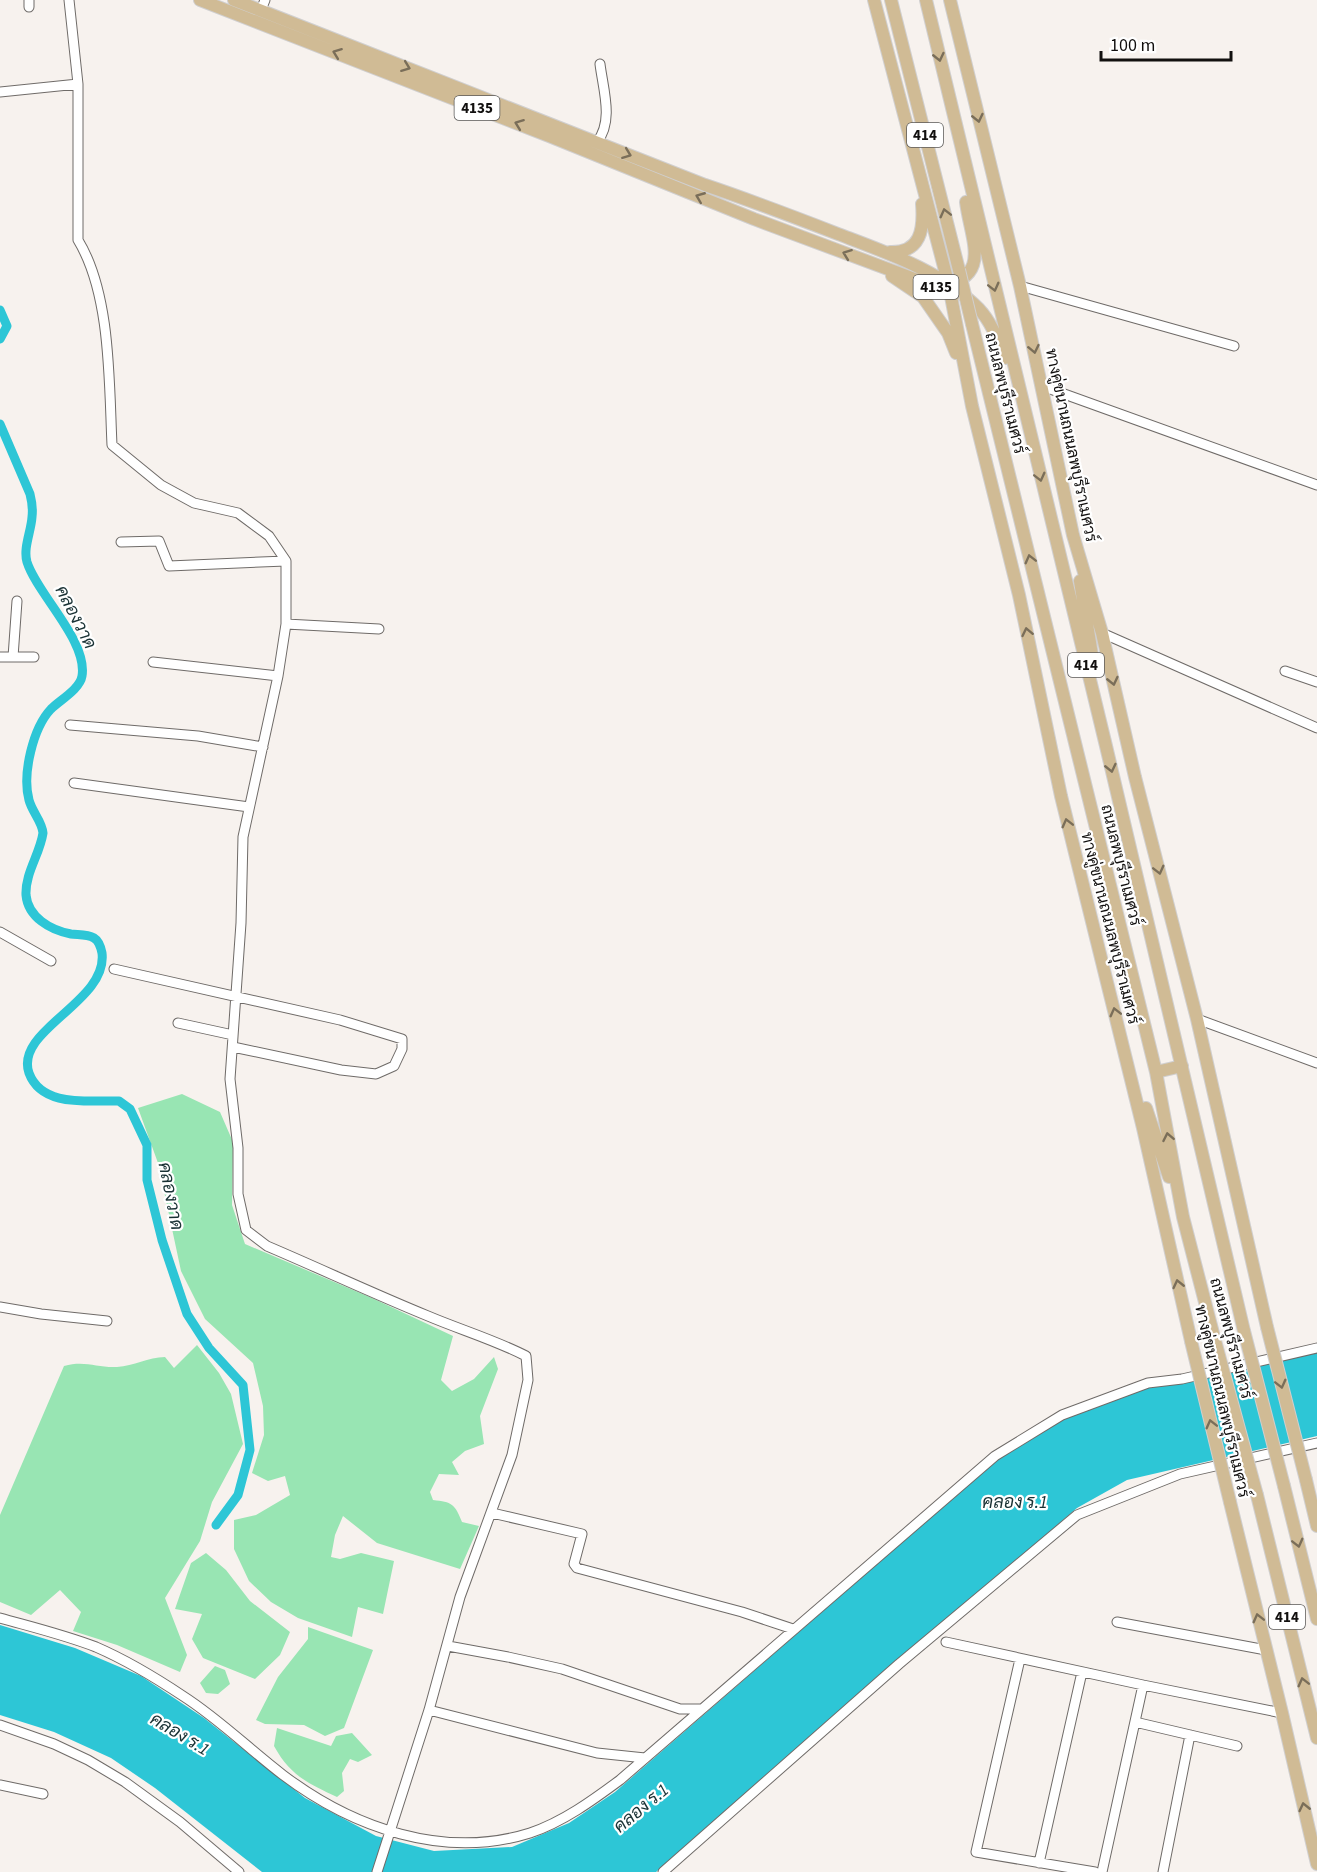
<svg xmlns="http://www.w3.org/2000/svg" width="1317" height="1872" viewBox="0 0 1317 1872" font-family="'Source Sans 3',Sarabun,sans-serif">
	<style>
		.green { fill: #98e5b3 }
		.water { fill: #2dc6d6 }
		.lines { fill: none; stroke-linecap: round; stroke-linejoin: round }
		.canal { stroke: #2dc6d6; stroke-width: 9 }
		.minor-casing { stroke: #6f6b68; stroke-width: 11 }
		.major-casing { stroke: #d0cfcf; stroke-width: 14 }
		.minor { stroke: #fff; stroke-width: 9 }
		.major { stroke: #d0bb95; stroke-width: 12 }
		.major-bridge-casing { stroke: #d0cfcf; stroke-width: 14; stroke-linecap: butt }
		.major-bridge { stroke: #d0bb95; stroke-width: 12 }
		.oneway { stroke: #7a6e59 }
		.labels { text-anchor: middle; stroke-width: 4.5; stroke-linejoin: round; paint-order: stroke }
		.shield { fill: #fff; stroke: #595857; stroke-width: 1.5 }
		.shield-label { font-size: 15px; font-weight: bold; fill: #12100f }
		.street-label { font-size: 16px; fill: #12100f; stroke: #fff }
		.water-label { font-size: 18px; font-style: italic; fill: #193134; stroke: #fff }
	</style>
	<rect width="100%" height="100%" fill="#f7f2ee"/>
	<path class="green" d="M182,1094L220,1112L233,1142L232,1205L245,1244L372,1298L453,1336L441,1380L452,1391L474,1379L494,1357L498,1369L480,1416L484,1444L465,1451L452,1462L459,1475L439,1474L430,1492L433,1500C452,1502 455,1504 462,1522L479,1526L460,1569L377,1543L343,1516L335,1535L331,1557L340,1559L361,1553L394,1561L383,1614L358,1607L352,1637L298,1618L271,1602L249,1581L234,1549V1520L256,1515L290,1495L285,1476L268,1481L252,1473L264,1435L263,1406L253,1363L205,1319L181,1271L158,1163L138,1108Z
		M197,1345L219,1373L231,1394L243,1444L212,1502L200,1541L165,1598L187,1655L180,1672L117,1645L73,1631L81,1612L60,1590L31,1615L0,1602V1515L64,1366C85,1360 97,1368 117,1367C134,1366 148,1357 165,1357L174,1368Z
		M206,1553L226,1570L250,1601L290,1632L280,1655L255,1679L203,1658L192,1639L202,1614L175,1609L191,1563Z
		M308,1627L373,1650L344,1728L325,1736L304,1725L265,1724L256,1720L278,1677L308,1639Z
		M215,1666L225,1670L230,1684L218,1694L206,1693L200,1683Z
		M277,1728L331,1746L336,1736L352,1733L372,1755L358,1762L350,1759L342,1773L344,1791L337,1797C307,1783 290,1775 274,1746Z"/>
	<path class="water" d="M1317,1350V1436L1127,1480L1077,1508L656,1872H262L155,1788L111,1758L54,1732L0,1715V1625L75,1648L141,1676L204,1718L305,1798L376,1836L434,1851L512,1847L569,1823L615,1792L1000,1457L1064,1418L1144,1387Z"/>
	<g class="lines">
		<path class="canal" d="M0,310L7,326L0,339
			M0,424L30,494C32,502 33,509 32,517C31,532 23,548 27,562C37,594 88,641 82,676C80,689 60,700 51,709C33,728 22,774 29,800C32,812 42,821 43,833C40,854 25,873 26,895C28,917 50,930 71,934C78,935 87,934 94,938C99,941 101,948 102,953C108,1002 14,1030 29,1073C42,1108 89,1100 119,1101L130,1109L147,1145V1180L162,1240L187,1314L209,1348L243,1385L250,1450L238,1495L216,1525"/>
		<defs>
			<path id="minor" d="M69,0L78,84V240C111,294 109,382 112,445L161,485L194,503L238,513L269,536L286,561V624L278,676L243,837L241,923L230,1079L238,1148V1194L246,1230L267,1246C321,1269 374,1294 428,1316C461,1330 495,1340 526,1356L528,1380L512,1455L460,1597L429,1710L377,1872
				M29,7V0
				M261,10L265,0
				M0,92L78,84
				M597,142C614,121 603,89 600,64
				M1020,286L1234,346
				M1042,386L1317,485
				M121,542L159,541L169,566L286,561
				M286,624L379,629
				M1102,633L1317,728
				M0,657H34
				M13,657L17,601
				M153,662L278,676
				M1285,671L1317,682
				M70,725L198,736L263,747
				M74,783L249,807
				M0,932L51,961
				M114,969L340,1020L402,1039V1049L394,1066L376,1074L341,1070L233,1047
				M1197,1019L1317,1063
				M178,1023L233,1035
				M0,1307L41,1314L107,1321
				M492,1513L582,1534L574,1564L577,1568L742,1612L793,1629
				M0,1618C32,1627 65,1635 96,1647C126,1660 156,1678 183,1696C219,1719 249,1749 283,1775C353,1828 444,1860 530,1833C563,1822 593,1800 620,1780L995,1456L1062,1415L1148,1383L1182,1379L1317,1348
				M1117,1622L1266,1650
				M946,1642L1143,1685L1282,1713
				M448,1646L508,1657L562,1669L680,1709H702
				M1020,1659L976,1852L1095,1872
				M429,1710L597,1753L645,1758
				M1135,1722L1237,1746
				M0,1725L54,1744L88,1760L125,1782L180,1822L239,1872
				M0,1785L43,1794
				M1039,1863L1082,1672
				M663,1872L899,1664L1077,1515L1180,1474L1317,1443
				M1102,1872L1143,1685
				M1163,1872L1190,1735"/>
			<path id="major" d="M200,0L549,136L754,219L936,287C994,279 971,241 966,202
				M234,0L705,185C750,200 794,217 838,234C888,253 941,271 979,309C992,323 998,341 1005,358
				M874,0L949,286L972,406L1019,595L1061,796L1143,1128L1191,1341
				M891,0L959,270
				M926,0L1106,746L1244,1331
				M950,0L1020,286L1073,535L1102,633L1135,777L1197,1019L1267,1327
				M890,252C921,253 924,229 922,204
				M892,276L923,297L948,333L956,353
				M972,324L1156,1072L1183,1217L1214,1337
				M1080,581L1093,661
				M1156,1072L1182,1066
				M1146,1108L1169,1177
				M1306,1480L1317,1526
				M1284,1486L1317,1619
				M1257,1495L1317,1738
				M1230,1502L1282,1713L1317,1864"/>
		</defs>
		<use href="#minor" class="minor-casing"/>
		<use href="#major" class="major-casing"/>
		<use href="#minor" class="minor"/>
		<use href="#major" class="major"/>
		<defs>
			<path id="major-bridge" d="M959,270L972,324
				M1267,1327L1306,1480
				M1244,1331L1284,1486
				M1214,1337L1257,1495
				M1191,1341L1230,1502"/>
		</defs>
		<use href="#major-bridge" class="major-bridge-casing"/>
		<use href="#major-bridge" class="major-bridge"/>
	</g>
	<defs><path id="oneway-chevron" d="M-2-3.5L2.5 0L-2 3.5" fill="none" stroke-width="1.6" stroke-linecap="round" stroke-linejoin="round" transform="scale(1.5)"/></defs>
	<g class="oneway">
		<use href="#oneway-chevron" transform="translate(337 53) rotate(-159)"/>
		<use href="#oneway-chevron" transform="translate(939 57) rotate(77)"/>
		<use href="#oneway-chevron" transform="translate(406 67) rotate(21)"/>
		<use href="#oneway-chevron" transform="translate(978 118) rotate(77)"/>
		<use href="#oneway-chevron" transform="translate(519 124) rotate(-159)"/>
		<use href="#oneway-chevron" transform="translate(627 154) rotate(21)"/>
		<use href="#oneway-chevron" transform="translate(700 197) rotate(-158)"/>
		<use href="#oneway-chevron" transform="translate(945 213) rotate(-104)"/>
		<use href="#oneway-chevron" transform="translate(847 254) rotate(-159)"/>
		<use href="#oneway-chevron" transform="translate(994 287) rotate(76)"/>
		<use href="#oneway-chevron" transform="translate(1034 349) rotate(78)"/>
		<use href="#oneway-chevron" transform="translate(1040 477) rotate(76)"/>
		<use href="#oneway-chevron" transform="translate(1030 559) rotate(-104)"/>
		<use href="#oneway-chevron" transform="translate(1027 632) rotate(-102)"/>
		<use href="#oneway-chevron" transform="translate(1113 681) rotate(77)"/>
		<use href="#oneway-chevron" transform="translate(1111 768) rotate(77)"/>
		<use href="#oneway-chevron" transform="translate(1067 823) rotate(-104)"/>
		<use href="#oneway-chevron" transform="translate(1159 870) rotate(76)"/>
		<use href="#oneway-chevron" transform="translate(1115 1012) rotate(-104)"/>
		<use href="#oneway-chevron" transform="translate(1168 1137) rotate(-101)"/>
		<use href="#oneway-chevron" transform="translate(1178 1284) rotate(-103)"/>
		<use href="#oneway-chevron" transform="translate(1281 1384) rotate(76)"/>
		<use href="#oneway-chevron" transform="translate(1211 1424) rotate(-104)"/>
		<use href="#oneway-chevron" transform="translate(1298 1543) rotate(76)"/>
		<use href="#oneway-chevron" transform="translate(1258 1618) rotate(-104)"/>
		<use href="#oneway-chevron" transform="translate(1303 1682) rotate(-104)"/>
		<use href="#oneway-chevron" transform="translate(1304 1807) rotate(-103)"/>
	</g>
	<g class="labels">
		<g class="shield">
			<rect x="454.5" y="96" width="45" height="24" rx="4.5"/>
			<rect x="907" y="123" width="36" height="24" rx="4.5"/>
			<rect x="913.5" y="275" width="45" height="24" rx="4.5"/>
			<rect x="1068" y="653" width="36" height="24" rx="4.5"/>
			<rect x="1269" y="1605" width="36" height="24" rx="4.5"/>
		</g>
		<g class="shield-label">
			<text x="477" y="113">4135</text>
			<text x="925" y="140">414</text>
			<text x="936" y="292">4135</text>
			<text x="1086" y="670">414</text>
			<text x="1287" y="1622">414</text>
		</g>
		<g class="street-label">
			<text transform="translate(1006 393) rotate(76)" y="6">ถนนลพบุรีราเมศวร์</text>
			<text transform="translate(1072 445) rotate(78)" y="6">ทางคู่ขนานถนนลพบุรีราเมศวร์</text>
			<text transform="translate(1122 865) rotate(76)" y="6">ถนนลพบุรีราเมศวร์</text>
			<text transform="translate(1111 928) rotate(76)" y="6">ทางคู่ขนานถนนลพบุรีราเมศวร์</text>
			<text transform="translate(1232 1338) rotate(75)" y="6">ถนนลพบุรีราเมศวร์</text>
			<text transform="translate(1223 1401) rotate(77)" y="6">ทางคู่ขนานถนนลพบุรีราเมศวร์</text>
		</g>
		<g class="water-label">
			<text transform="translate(76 617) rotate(63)" y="6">คลองวาด</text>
			<text transform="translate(171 1196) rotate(79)" y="6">คลองวาด</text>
			<text x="1015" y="1508">คลอง ร.1</text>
			<text transform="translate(180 1734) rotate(31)" y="6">คลอง ร.1</text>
			<text transform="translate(641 1808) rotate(-40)" y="6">คลอง ร.1</text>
		</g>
	</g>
	<path d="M1101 51v9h130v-9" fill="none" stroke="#12100f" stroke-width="3"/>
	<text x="1110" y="51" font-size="18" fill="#12100f" stroke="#ffffff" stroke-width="4.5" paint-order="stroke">100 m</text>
</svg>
